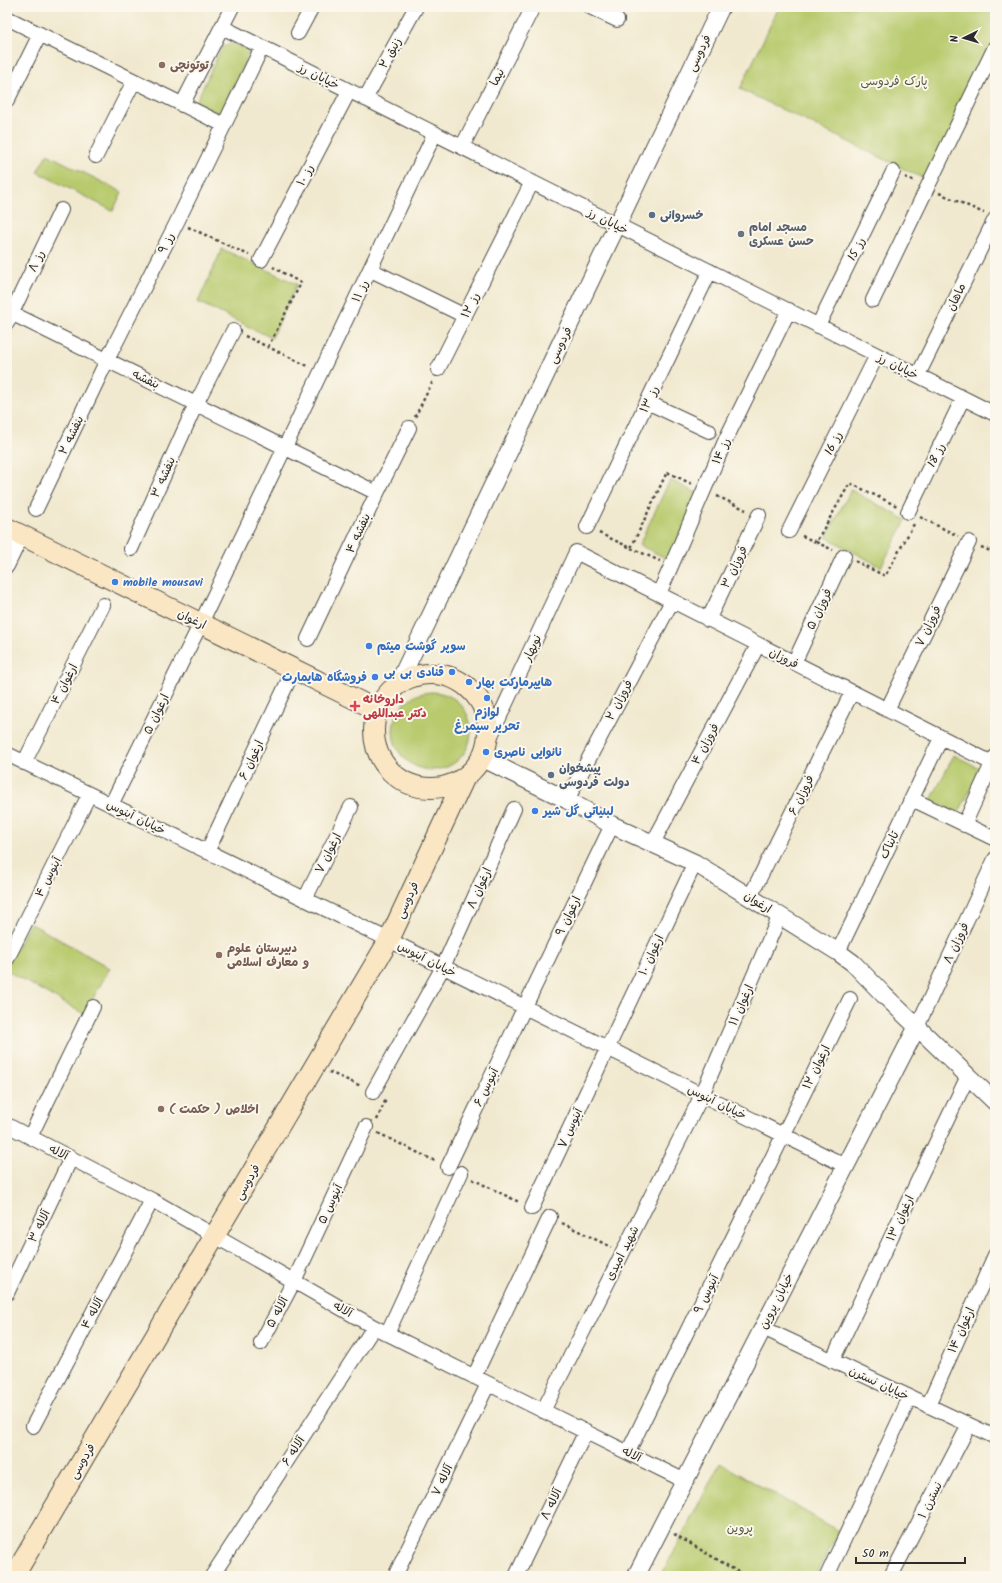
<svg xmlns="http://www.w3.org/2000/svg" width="1002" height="1583" viewBox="0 0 1002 1583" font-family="Kalam,'Playpen Sans Arabic',sans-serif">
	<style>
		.green { fill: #b8ca6d; stroke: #727a4c }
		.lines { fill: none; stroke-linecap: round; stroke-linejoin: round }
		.minor-casing { stroke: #494844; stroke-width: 16 }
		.tertiary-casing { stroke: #494844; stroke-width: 19 }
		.secondary-casing { stroke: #494844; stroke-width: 22 }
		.path { stroke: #494844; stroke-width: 2.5; stroke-dasharray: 3 3; stroke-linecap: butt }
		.minor { stroke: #fff; stroke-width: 14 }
		.tertiary { stroke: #fff; stroke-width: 17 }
		.secondary { stroke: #fbe6c3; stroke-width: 20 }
		.education-dot { fill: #8d6e63; stroke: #fbf7ec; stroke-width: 1.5 }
		.service-dot { fill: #5c6f8a; stroke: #fbf7ec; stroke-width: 1.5 }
		.worship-dot { fill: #6b7280; stroke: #fbf7ec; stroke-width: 1.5 }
		.shop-dot { fill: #3f7fe0; stroke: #fbf7ec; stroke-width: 1.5 }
		.health-dot { fill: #e0444e; stroke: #fbf7ec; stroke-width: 1.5 }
		.labels { text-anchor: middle; stroke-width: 4; stroke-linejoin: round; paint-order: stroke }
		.street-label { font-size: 12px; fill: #2b2b2b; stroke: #fbf7ec }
		.education-label { font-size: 12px; font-weight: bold; fill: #785e54; stroke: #fbf7ec; text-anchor: start }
		.park-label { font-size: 12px; fill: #555b3f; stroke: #fbf7ec }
		.service-label { font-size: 12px; font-weight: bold; fill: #4e5e75; stroke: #fbf7ec; text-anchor: start }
		.worship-label { font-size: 12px; font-weight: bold; fill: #5b616d; stroke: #fbf7ec; text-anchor: start }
		.shop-label { font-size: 12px; font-weight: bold; fill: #366cbe; stroke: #fbf7ec; text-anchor: start }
		.health-label { font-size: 12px; font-weight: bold; fill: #be3a42; stroke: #fbf7ec; text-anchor: start }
	</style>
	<rect width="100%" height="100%" fill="#fbf7ec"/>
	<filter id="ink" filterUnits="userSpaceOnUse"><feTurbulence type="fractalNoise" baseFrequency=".025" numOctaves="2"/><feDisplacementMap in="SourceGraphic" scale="8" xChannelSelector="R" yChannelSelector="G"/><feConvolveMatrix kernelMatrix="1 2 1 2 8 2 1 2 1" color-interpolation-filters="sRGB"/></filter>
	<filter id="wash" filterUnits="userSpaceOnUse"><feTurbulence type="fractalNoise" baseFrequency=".012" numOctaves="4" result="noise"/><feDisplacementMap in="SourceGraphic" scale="16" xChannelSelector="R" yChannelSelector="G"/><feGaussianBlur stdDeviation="0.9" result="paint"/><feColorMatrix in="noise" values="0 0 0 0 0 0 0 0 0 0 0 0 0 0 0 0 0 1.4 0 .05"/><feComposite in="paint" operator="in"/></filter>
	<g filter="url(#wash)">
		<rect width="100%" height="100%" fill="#f1e9cf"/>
		<path class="green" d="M779,7H995V43L929,181L740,89Z
			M234,43L250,51L220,114L196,102L222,47Z
			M47,154L122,192L113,211L37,172Z
			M222,249L297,284L272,338L198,302Z
			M670,480L701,495L670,560L639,545Z
			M851,490L906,520L881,567L826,537Z
			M393 731a39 39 0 1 1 78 0a39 39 0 1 1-78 0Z
			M954,755L981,769L958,814L931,800Z
			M30,923L110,968L84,1014L7,971V965Z
			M720,1463L839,1531L816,1576H661Z"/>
	</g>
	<g filter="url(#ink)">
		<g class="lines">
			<defs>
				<path id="minor" d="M590,7L617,20
					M7,18L224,125
					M222,27L995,414
					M298,33L312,7
					M365,99L416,7
					M7,101L40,34
					M182,105L232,7
					M462,147L533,7
					M96,156L134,81
					M261,260L349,91
					M377,273L465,316
					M873,300L995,47
					M7,311L377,493
					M7,323L61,210
					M818,326L893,172
					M438,369L532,182
					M918,375L995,219
					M647,402L709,431
					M36,509L107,360L177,222L262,47
					M908,512L963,398
					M587,527L710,271
					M789,531L877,355
					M131,549L196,404L233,331
					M7,566L22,535
					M659,594L726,439L789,310
					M708,620L759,515
					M308,639L377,493L409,428
					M794,663L844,556
					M887,710L969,542
					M487,744L576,552L992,763
					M7,754L389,940L846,1166
					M24,763L103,605
					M912,799L995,839
					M567,800L672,601
					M111,805L201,623L435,133
					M964,825L995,757
					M653,843L758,645
					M207,852L294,669
					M750,897L852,692
					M305,899L351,807
					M838,952L941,738
					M7,959L89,795
					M917,1027L995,859
					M373,1092L443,967L514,809
					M7,1125L152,1200L374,1327L685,1481
					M30,1137L93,1007
					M448,1167L612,825
					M532,1208L695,863
					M7,1293L71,1158
					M763,1328L995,1437
					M387,1334L461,1173
					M261,1343L294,1281L366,1127
					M832,1361L968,1076
					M474,1377L550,1217
					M928,1406L995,1255
					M543,1411L702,1095L780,915
					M33,1426L152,1200
					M628,1452L850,999
					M212,1576L374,1327
					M395,1576L488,1384
					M516,1576L586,1431
					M827,1576L910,1397
					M891,1576L969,1425"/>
				<path id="tertiary" d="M398,684L721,7
					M482,758L567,800L612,825L695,863L838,952L853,963L884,995L995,1102
					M636,1576L917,1027"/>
				<path id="secondary" d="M7,528L377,710
					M374 731a57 57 0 1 1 114 0a57 57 0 1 1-114 0Z
					M14,1576L389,940L464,779"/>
			</defs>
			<use href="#minor" class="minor-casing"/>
			<use href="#tertiary" class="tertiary-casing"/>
			<use href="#secondary" class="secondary-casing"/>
			<path class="path" d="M905,177L915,181
				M939,193L984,213
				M188,227L249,255
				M245,336L310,367
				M268,347L301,283L273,267
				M415,417L433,381
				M717,496L746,510
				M920,517L958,536
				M599,533L631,548L667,472L692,484
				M802,536L816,542L850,483L897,506
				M816,542L833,550
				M981,547L995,553
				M631,548L660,561
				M855,561L885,576L914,524
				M329,1072L361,1086
				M377,1120L386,1099
				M378,1133L437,1162
				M472,1179L519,1202
				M562,1223L611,1247
				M674,1534L745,1576"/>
			<use href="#minor" class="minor"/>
			<use href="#tertiary" class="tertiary"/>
			<use href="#secondary" class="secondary"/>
		</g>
	</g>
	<g class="education-dot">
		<circle cx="162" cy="65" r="4"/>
		<circle cx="219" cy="955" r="4"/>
		<circle cx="161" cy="1109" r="4"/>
	</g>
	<g class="service-dot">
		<circle cx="652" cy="215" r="4"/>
		<circle cx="551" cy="775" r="4"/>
	</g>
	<circle class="worship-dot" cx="741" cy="234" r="4"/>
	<g class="shop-dot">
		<circle cx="115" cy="582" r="4"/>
		<circle cx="369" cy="646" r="4"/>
		<circle cx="452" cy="672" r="4"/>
		<circle cx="375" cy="677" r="4"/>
		<circle cx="469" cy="682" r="4"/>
		<circle cx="487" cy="698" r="4"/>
		<circle cx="486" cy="752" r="4"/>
		<circle cx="535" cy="811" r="4"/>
	</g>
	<path class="health-dot" d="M353 700h4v4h4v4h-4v4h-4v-4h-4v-4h4z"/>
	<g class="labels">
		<g class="street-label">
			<text transform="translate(390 53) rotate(-61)" y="4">زنبق ۲</text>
			<text transform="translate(699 53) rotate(-64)" y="4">فردوسی</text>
			<text transform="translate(319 76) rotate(27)" y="4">خیابان رز</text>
			<text transform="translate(497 77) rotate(-63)" y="4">نیما</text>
			<text transform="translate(305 175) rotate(-62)" y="4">رز ۱۰</text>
			<text transform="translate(608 221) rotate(27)" y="4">خیابان رز</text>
			<text transform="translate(166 243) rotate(-63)" y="4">رز ۹</text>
			<text transform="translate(856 249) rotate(-64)" y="4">رز 15</text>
			<text transform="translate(36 261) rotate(-65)" y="4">رز ۸</text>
			<text transform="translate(360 291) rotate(-65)" y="4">رز ۱۱</text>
			<text transform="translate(956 297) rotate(-64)" y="4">ماهان</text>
			<text transform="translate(470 305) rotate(-64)" y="4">رز ۱۲</text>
			<text transform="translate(560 345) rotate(-64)" y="4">فردوسی</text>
			<text transform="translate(898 366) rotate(27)" y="4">خیابان رز</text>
			<text transform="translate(146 379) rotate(26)" y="4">بنفشه</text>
			<text transform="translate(649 399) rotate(-64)" y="4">رز ۱۳</text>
			<text transform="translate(71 435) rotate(-64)" y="4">بنفشه ۲</text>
			<text transform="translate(833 443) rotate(-64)" y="4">رز 16</text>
			<text transform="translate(721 451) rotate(-66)" y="4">رز ۱۴</text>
			<text transform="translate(936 455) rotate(-64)" y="4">رز 18</text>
			<text transform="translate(163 477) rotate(-66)" y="4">بنفشه ۳</text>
			<text transform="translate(358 533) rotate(-65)" y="4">بنفشه ۴</text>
			<text transform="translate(734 567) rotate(-64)" y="4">فروزان ۳</text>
			<text transform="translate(819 609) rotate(-65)" y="4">فروزان ۵</text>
			<text transform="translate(192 619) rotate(26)" y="4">ارغوان</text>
			<text transform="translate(928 626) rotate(-64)" y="4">فروزان ۷</text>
			<text transform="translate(532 648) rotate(-65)" y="4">نوبهار</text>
			<text transform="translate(784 658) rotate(27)" y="4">فروزان</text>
			<text transform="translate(64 684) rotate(-63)" y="4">ارغوان ۴</text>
			<text transform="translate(619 700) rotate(-62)" y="4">فروزان ۲</text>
			<text transform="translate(156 714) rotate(-64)" y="4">ارغوان ۵</text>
			<text transform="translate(705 744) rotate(-62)" y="4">فروزان ۴</text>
			<text transform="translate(251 760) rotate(-65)" y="4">ارغوان ۶</text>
			<text transform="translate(801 795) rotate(-64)" y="4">فروزان ۶</text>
			<text transform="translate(136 817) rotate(26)" y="4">خیابان آبنوس</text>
			<text transform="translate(889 845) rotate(-64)" y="4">تابناک</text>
			<text transform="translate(328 853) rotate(-63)" y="4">ارغوان ۷</text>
			<text transform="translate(48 877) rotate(-63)" y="4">آبنوس ۴</text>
			<text transform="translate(479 888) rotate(-66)" y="4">ارغوان ۸</text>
			<text transform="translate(407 900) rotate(-65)" y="4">فردوسی</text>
			<text transform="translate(758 902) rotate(32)" y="4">ارغوان</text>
			<text transform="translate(568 916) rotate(-64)" y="4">ارغوان ۹</text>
			<text transform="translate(956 943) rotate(-65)" y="4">فروزان ۸</text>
			<text transform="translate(651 955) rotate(-65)" y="4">ارغوان ۱۰</text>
			<text transform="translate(427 959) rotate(27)" y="4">خیابان آبنوس</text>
			<text transform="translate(741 1005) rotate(-66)" y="4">ارغوان ۱۱</text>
			<text transform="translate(816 1067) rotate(-64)" y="4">ارغوان ۱۲</text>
			<text transform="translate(486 1087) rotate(-64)" y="4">آبنوس ۶</text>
			<text transform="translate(717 1102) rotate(26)" y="4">خیابان آبنوس</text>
			<text transform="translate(570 1128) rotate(-65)" y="4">آبنوس ۷</text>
			<text transform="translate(59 1152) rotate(27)" y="4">آلاله</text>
			<text transform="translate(247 1182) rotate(-60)" y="4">فردوسی</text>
			<text transform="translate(330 1204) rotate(-65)" y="4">آبنوس ۵</text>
			<text transform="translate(900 1218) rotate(-65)" y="4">ارغوان ۱۳</text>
			<text transform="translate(39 1226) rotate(-64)" y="4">آلاله ۳</text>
			<text transform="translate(622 1253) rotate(-63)" y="4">شهید امیدی</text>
			<text transform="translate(706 1294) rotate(-64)" y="4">آبنوس ۹</text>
			<text transform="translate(776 1301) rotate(-63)" y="4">خیابان پروین</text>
			<text transform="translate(343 1309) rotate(30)" y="4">آلاله</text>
			<text transform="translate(277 1312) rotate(-62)" y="4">آلاله ۵</text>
			<text transform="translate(92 1313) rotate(-62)" y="4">آلاله ۴</text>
			<text transform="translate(961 1330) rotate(-66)" y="4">ارغوان ۱۴</text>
			<text transform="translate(879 1383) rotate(25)" y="4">خیابان نسترن</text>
			<text transform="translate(293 1451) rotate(-57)" y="4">آلاله ۶</text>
			<text transform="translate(632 1454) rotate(27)" y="4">آلاله</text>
			<text transform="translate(82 1461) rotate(-59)" y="4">فردوسی</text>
			<text transform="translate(442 1480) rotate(-64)" y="4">آلاله ۷</text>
			<text transform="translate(930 1500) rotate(-63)" y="4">نسترن ۱</text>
			<text transform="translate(551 1504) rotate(-64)" y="4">آلاله ۸</text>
		</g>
		<g class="education-label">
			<text x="170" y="69">توتونچی</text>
			<text x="227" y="952">دبیرستان علوم<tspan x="227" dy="14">و معارف اسلامی</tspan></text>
			<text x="169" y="1113">اخلاص ( حکمت )</text>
		</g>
		<g class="park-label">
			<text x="894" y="85">پارک فردوسی</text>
			<text x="740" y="1532">پروین</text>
		</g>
		<g class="service-label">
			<text x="660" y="219">خسروانی</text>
			<text x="559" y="772">پیشخوان<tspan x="559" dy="14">دولت فردوسی</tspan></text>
		</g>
		<g class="worship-label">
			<text x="749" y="231">مسجد امام<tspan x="749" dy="14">حسن عسکری</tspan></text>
		</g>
		<g class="shop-label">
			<text x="123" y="586">mobile mousavi</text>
			<text x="377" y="650">سوپر گوشت میثم</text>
			<text x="444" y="676" text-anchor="end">قنادی بی بی</text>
			<text x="367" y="681" text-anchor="end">فروشگاه هایمارت</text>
			<text x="477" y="686">هایپرمارکت بهار</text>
			<text x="487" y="716" text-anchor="middle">لوازم<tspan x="487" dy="14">تحریر سیمرغ</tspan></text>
			<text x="494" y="756">نانوایی ناصری</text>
			<text x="543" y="815">لبنیاتی گل شیر</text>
		</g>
		<g class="health-label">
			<text x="363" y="703">داروخانه<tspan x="363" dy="14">دکتر عبداللهی</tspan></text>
		</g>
	</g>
	<rect width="1002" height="1583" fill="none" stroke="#fbf7ec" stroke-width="24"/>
	<g transform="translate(964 38) rotate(265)" stroke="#fbf7ec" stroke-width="3" paint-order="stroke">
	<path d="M0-3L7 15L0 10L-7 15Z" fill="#2b2b2b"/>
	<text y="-6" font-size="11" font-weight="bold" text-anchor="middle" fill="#2b2b2b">N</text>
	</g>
	<path d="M856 1557v6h109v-6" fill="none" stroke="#2b2b2b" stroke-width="2"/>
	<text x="862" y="1557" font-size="12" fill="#2b2b2b" stroke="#fbf7ec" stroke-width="3" paint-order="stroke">50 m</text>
</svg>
